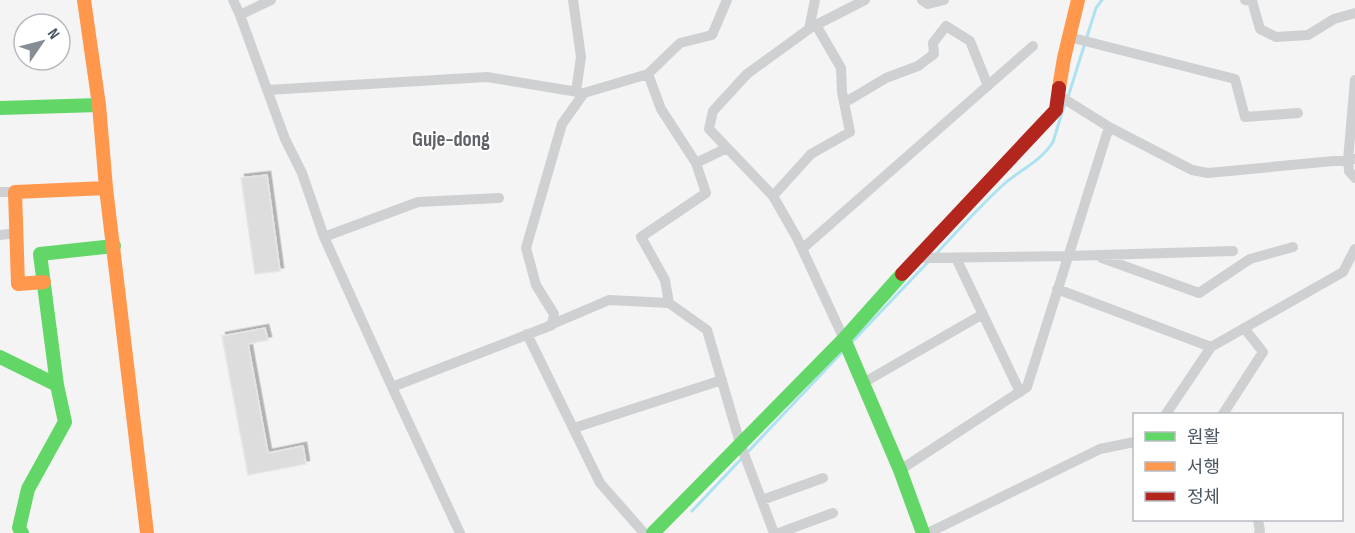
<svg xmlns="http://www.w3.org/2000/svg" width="1355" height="533" viewBox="0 0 1355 533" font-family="'Sofia Sans Condensed','Noto Sans KR',sans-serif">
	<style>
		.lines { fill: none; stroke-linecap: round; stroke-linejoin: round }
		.stream { stroke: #aee2f0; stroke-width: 3 }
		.building { fill: #ddddde; stroke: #e5e6e7; stroke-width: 1.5; filter: url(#shadow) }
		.street { stroke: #ced0d2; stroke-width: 10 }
		.fast { stroke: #63d668; stroke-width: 14 }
		.slow { stroke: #ff974d; stroke-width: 14 }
		.jam { stroke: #b3261e; stroke-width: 14 }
		.labels { text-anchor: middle; stroke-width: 4.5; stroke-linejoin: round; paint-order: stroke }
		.quarter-label { font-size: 21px; font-weight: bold; fill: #5f6368; stroke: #fff }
	</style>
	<defs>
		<filter id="shadow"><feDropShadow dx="3.5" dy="-3.5" stdDeviation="0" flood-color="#0004"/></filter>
	</defs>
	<rect width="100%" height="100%" fill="#f4f4f4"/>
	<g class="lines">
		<path class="stream" d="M1068,97L1096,8L1102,0
			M936,254C958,230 980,206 1004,184C1020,170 1041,161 1053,142L1065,103
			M851,343L929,261
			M692,511L844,350"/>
	</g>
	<path class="building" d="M267,175L280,271L255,274L241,178Z
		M265,328L268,340L248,344L268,453L303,446L306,464L248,475L222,336Z"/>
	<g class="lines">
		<path class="street" d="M233,0L240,15L285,139L302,173L324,237L392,387L460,533
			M573,0L581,57L576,92
			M815,0L809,29L747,74L713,111L709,129L773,196L797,238L844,339
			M922,0L928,4L944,0
			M1245,0L1252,1L1260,29L1276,37L1308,35L1334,19L1355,13
			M240,15L271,0
			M812,27L865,0
			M1069,37L1235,79L1245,117L1298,113
			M648,74L661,109L696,163
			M1355,80L1348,160L1349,171L1355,178
			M267,90L487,77L584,93
			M1058,95L1109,127L1192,170L1208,173L1355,159
			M844,103L886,78L918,66L934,54L933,43L946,26L970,41L988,86
			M727,148L696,163L706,193L641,237L665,280L669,303L707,330L740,443L774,533
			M0,192H15
			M773,196L811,154L850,132L842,92L841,68L816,25
			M0,235L16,233
			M324,237L418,202L499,198
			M802,249L1033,46
			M917,258L1068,256L1233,251
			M956,258L1020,392
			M1102,258L1199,293L1250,259L1293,247
			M1057,289L1211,347
			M548,326L609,300L669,303
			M527,334L600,483L644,533
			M863,383L983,314
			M392,387L552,325L554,314L536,285L526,248L562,124L584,93L648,74L680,43L712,35L727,0
			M1166,414L1211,347L1343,272L1355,249
			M1223,414L1263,352L1244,328
			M574,428L722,380
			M900,470L1027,387L1109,127
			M762,500L823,478
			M1258,520L1260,531L1259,533
			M779,533L833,513
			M928,533L1100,449L1134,442"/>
		<path class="fast" d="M0,108L99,105
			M844,339L900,470L923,533
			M0,357L57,385L65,422L28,489L19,528L22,533
			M57,385L40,254L114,246
			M653,533L844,339L902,274"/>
		<path class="slow" d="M84,0L99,105L106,188L147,533
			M1059,88L1064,58L1078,0
			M44,282L18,284L15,192L106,188"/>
		<path class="jam" d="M902,274L1056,110L1059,88"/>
	</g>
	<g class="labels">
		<g class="quarter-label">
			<text x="451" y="146">Guje-dong</text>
		</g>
	</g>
	<rect x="1133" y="413" width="210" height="108" fill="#ffffff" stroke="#b7bbc0" stroke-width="1.5"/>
	<rect x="1145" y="432" width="30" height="9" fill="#63d668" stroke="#b7bbc0" stroke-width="1.5"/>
	<text x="1187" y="443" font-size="18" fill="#4a5661">원활</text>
	<rect x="1145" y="462" width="30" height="9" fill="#ff974d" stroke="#b7bbc0" stroke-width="1.5"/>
	<text x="1187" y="473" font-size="18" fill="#4a5661">서행</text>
	<rect x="1145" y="492" width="30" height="9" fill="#b3261e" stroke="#b7bbc0" stroke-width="1.5"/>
	<text x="1187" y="503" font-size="18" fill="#4a5661">정체</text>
	<g transform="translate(42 42) rotate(55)"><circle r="28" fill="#ffffff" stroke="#b7bbc0" stroke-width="1.5"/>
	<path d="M0-4.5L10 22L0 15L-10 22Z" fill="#868d94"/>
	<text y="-9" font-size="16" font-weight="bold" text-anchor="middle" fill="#4a5661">N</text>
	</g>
</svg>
